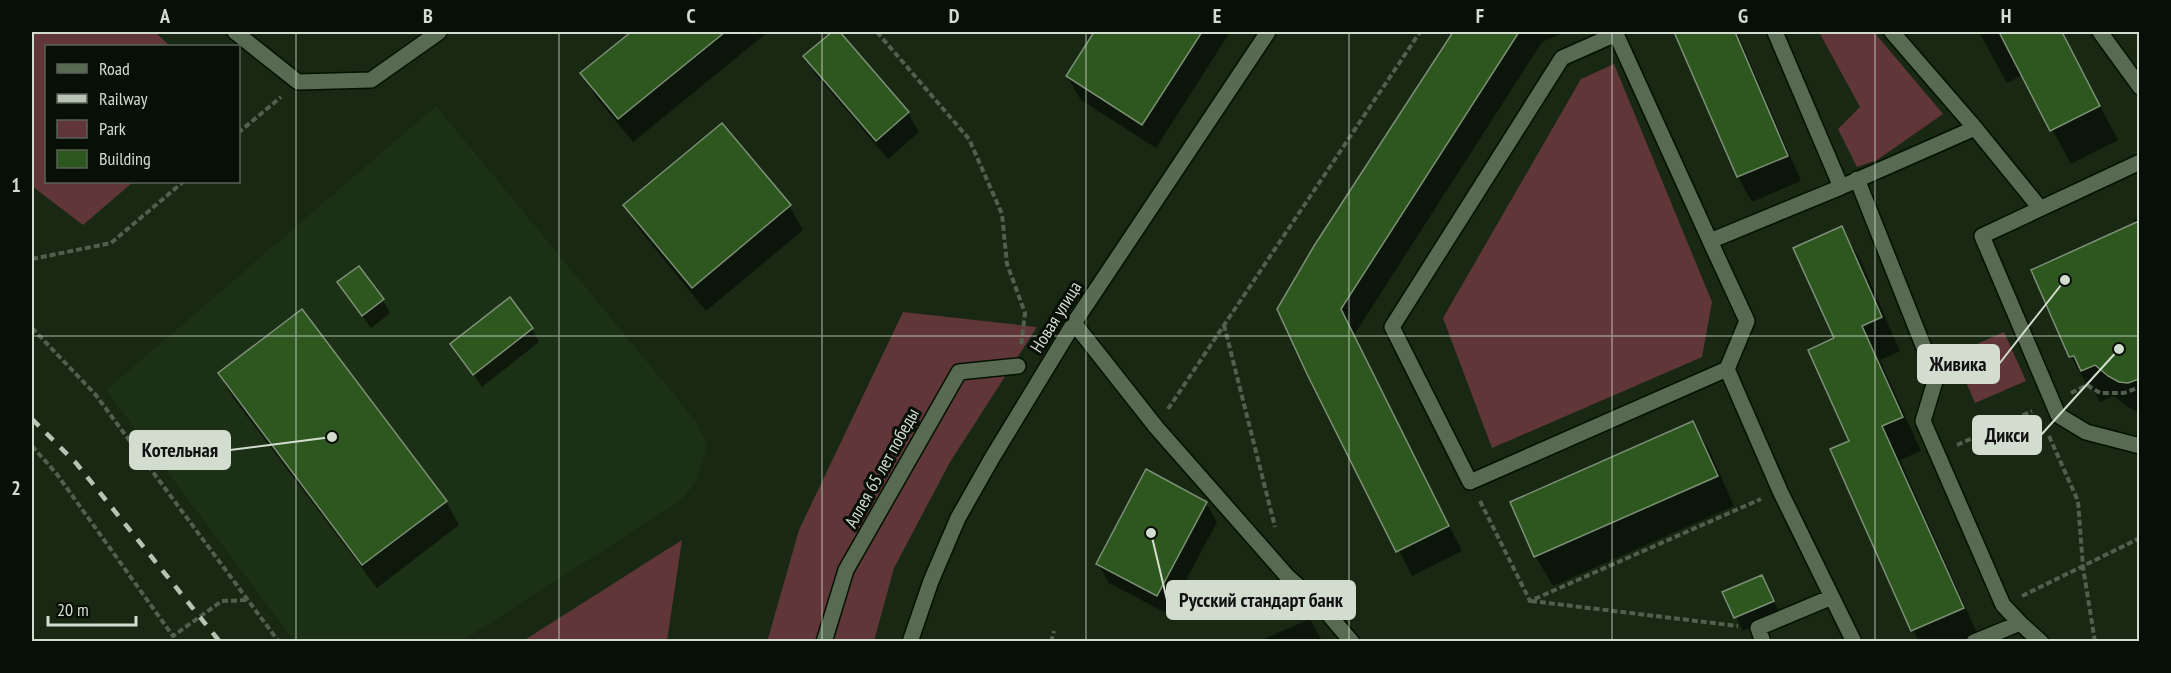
<svg xmlns="http://www.w3.org/2000/svg" width="2171" height="673" viewBox="0 0 2171 673" font-family="'PT Sans Narrow',sans-serif">
	<style>
		.built { fill: #1c3015 }
		.green { fill: #613638 }
		.shadow { fill: #0007 }
		.building { fill: #2e571f; stroke: #7c9076; stroke-width: 1.5 }
		.lines { fill: none; stroke-linecap: round; stroke-linejoin: round }
		.minor-casing { stroke: #041101; stroke-width: 18 }
		.path { stroke: #51604d; stroke-width: 4; stroke-dasharray: 6 3; stroke-linecap: butt }
		.minor { stroke: #586b52; stroke-width: 15 }
		.rail { stroke: #b7c3b4; stroke-width: 4.5; stroke-dasharray: 10 10; stroke-linecap: butt }
		.grid { fill: none; stroke: #d2ddcf; stroke-width: 1.5; stroke-opacity: 0.55 }
		.labels { text-anchor: middle; stroke-width: 6; stroke-linejoin: round; paint-order: stroke }
		.street-label { font-size: 18px; fill: #d2ddcf; stroke: #080f06 }
		.leader { fill: none; stroke: #d2ddcf; stroke-width: 2 }
		.callout-dot { fill: #d2ddcf; stroke: #080f06; stroke-width: 2 }
		.callout { fill: #d2ddcf; stroke: #d2ddcf; stroke-width: 2 }
		.callout-label { font-size: 20px; text-anchor: middle; font-weight: bold; fill: #111 }
		.neatline { fill: none; stroke: #d2ddcf; stroke-width: 2 }
		.grid-label { font-size: 20px; text-anchor: middle; font-weight: bold; fill: #d2ddcf }
	</style>
	<rect width="100%" height="100%" fill="#182813"/>
	<path class="built" d="M436,106L677,398L698,425L707,445L696,481L682,500L462,641H294L106,390Z"/>
	<path class="green" d="M32,32H155L170,46H46V182H133L83,225L32,186Z
		M1819,32H1874L1943,114L1877,160L1857,167L1838,129L1860,107Z
		M1614,64L1712,302L1702,357L1492,448L1443,318L1581,79Z
		M903,312L1037,327L950,462L894,568L874,641L767,642L799,530Z
		M2004,332L2026,381L1975,403L1954,354Z
		M682,540L667,641H523Z"/>
	<path class="shadow" d="M633,32H768L633,142L596,97L582,73Z
		M834,32H839L908,113L919,132L888,159L816,75L805,56Z
		M1096,32H1230L1156,148L1081,100L1067,76Z
		M1455,32H1566L1542,42L1354,335L1462,551L1412,576L1308,373L1316,246Z
		M1675,32H1737L1801,181L1752,202L1738,177Z
		M1979,32H2061L2118,140L2071,164L2023,75L2007,83Z
		M625,206H789L803,230L706,311L639,229Z
		M2140,217V413L2128,407L2114,396L2100,402L2091,387L2089,388L2071,357L2032,270L2136,225L2133,220Z
		M1841,228L1861,261L1900,351L1880,360L1921,451L1900,460L1981,642H1919L1832,450L1851,442L1836,339Z
		M339,283L383,300L390,313L371,328Z
		M532,329L539,342L482,387L452,344Z
		M219,374L446,501L459,525L377,588L233,398Z
		M1693,423L1710,452L1734,506L1553,586L1536,557L1512,503Z
		M1206,503L1217,522L1168,614L1109,583L1098,564Z
		M1762,576L1780,614L1743,631L1724,593Z
		M1310,619L1323,642H1257Z"/>
	<path class="building" d="M631,32H725L618,119L580,73Z
		M832,32H840L909,112L876,141L803,56Z
		M1094,32H1202L1142,125L1066,76Z
		M1453,32H1519L1341,309L1449,526L1396,552L1307,374L1277,309L1314,246Z
		M1674,32H1735L1788,156L1737,177Z
		M1999,32H2062L2100,106L2050,131Z
		M722,123L791,205L692,288L623,205Z
		M2139,221V379L2128,383L2119,382L2108,376L2095,365L2081,371L2074,356L2069,357L2031,270Z
		M1842,226L1882,317L1862,326L1903,417L1882,426L1964,608L1911,631L1830,449L1849,441L1808,350L1834,338L1793,248Z
		M359,266L384,299L362,316L337,282Z
		M510,297L533,328L473,375L450,344Z
		M302,309L447,501L362,565L218,373Z
		M1693,421L1718,476L1534,557L1510,502Z
		M1146,469L1207,502L1157,596L1096,564Z
		M1762,575L1774,601L1734,618L1722,592Z"/>
	<g class="lines">
		<defs>
			<path id="minor" d="M235,32L298,82L371,80L439,32
				M1775,32L1841,187
				M1892,32L1975,128L2040,208
				M2100,32L2140,87
				M2140,162L1982,236L2058,415L2086,432L2140,446
				M1857,179L1936,378L1923,421L2003,605L2020,623L1974,642
				M1710,241L1616,34L1562,58L1392,327L1470,482L1727,369
				M1074,323L1156,427L1287,576L1323,608L1352,642
				M2020,623L2041,642
				M824,642L846,570L959,372L1018,366
				M910,642L931,581L958,518L992,458L1074,323L1268,32
				M1763,642L1758,628L1832,597
				M1854,642L1780,491L1727,369L1747,321L1710,241L1841,187L1975,128"/>
		</defs>
		<use href="#minor" class="minor-casing"/>
		<path class="path" d="M877,32L969,139L1002,214L1007,264L1025,313L1021,346
			M238,133L281,97
			M32,259L111,243L183,182
			M1224,325L1275,527
			M32,328L95,394L279,642
			M2071,393L2087,385L2100,393H2124L2140,387
			M1168,409L1420,32
			M2049,436L2078,501L2083,567L2095,642
			M1957,445L2032,411
			M32,446L56,473L173,636L222,601L247,600
			M1480,501L1530,601L1761,499
			M2022,596L2140,538
			M1531,601L1738,626
			M1051,642L1054,631"/>
		<use href="#minor" class="minor"/>
		<path class="rail" d="M32,419L76,463L220,642"/>
	</g>
	<path class="grid" d="M296,32V642M559,32V642M822,32V642M1086,32V642M1349,32V642M1612,32V642M1875,32V642M32,336H2140"/>
	<g class="labels">
		<g class="street-label">
			<text transform="translate(1056 317) rotate(-58)" y="6">Новая улица</text>
			<text transform="translate(882 468) rotate(-61)" y="6">Аллея 65 лет победы</text>
		</g>
	</g>
	<path class="leader" d="M2065 280L1999 364M2119 349L2041 435M332 437L230 450M1151 533L1167 600"/>
	<g class="callout-dot">
		<circle cx="2065" cy="280" r="6"/>
		<circle cx="2119" cy="349" r="6"/>
		<circle cx="332" cy="437" r="6"/>
		<circle cx="1151" cy="533" r="6"/>
	</g>
	<g class="callout">
		<rect x="1918" y="345" width="81" height="38" rx="6"/>
		<rect x="1973" y="416" width="68" height="38" rx="6"/>
		<rect x="130" y="431" width="100" height="38" rx="6"/>
		<rect x="1167" y="581" width="188" height="38" rx="6"/>
	</g>
	<g class="callout-label">
		<text x="1958" y="371">Живика</text>
		<text x="2007" y="442">Дикси</text>
		<text x="180" y="457">Котельная</text>
		<text x="1261" y="607">Русский стандарт банк</text>
	</g>
	<rect width="2171" height="673" fill="none" stroke="#080f06" stroke-width="66"/>
	<rect x="45" y="45" width="195" height="138" fill="#080f06" stroke="#596156" stroke-width="1.5"/>
	<rect x="57" y="64" width="30" height="9" fill="#586b52" stroke="#596156" stroke-width="1.5"/>
	<text x="99" y="75" font-size="18" fill="#d2ddcf">Road</text>
	<rect x="57" y="94" width="30" height="9" fill="#b7c3b4" stroke="#596156" stroke-width="1.5"/>
	<text x="99" y="105" font-size="18" fill="#d2ddcf">Railway</text>
	<rect x="57" y="120" width="30" height="18" fill="#613638" stroke="#596156" stroke-width="1.5"/>
	<text x="99" y="135" font-size="18" fill="#d2ddcf">Park</text>
	<rect x="57" y="150" width="30" height="18" fill="#2e571f" stroke="#596156" stroke-width="1.5"/>
	<text x="99" y="165" font-size="18" fill="#d2ddcf">Building</text>
	<path d="M48 616v9h88v-9" fill="none" stroke="#d2ddcf" stroke-width="3"/>
	<text x="57" y="616" font-size="18" fill="#d2ddcf" stroke="#080f06" stroke-width="4.5" paint-order="stroke">20 m</text>
	<rect x="33" y="33" width="2105" height="607" class="neatline"/>
	<g class="grid-label">
		<text x="165" y="23">A</text>
		<text x="428" y="23">B</text>
		<text x="691" y="23">C</text>
		<text x="954" y="23">D</text>
		<text x="1217" y="23">E</text>
		<text x="1480" y="23">F</text>
		<text x="1743" y="23">G</text>
		<text x="2006" y="23">H</text>
		<text x="16" y="192">1</text>
		<text x="16" y="495">2</text>
	</g>
</svg>
